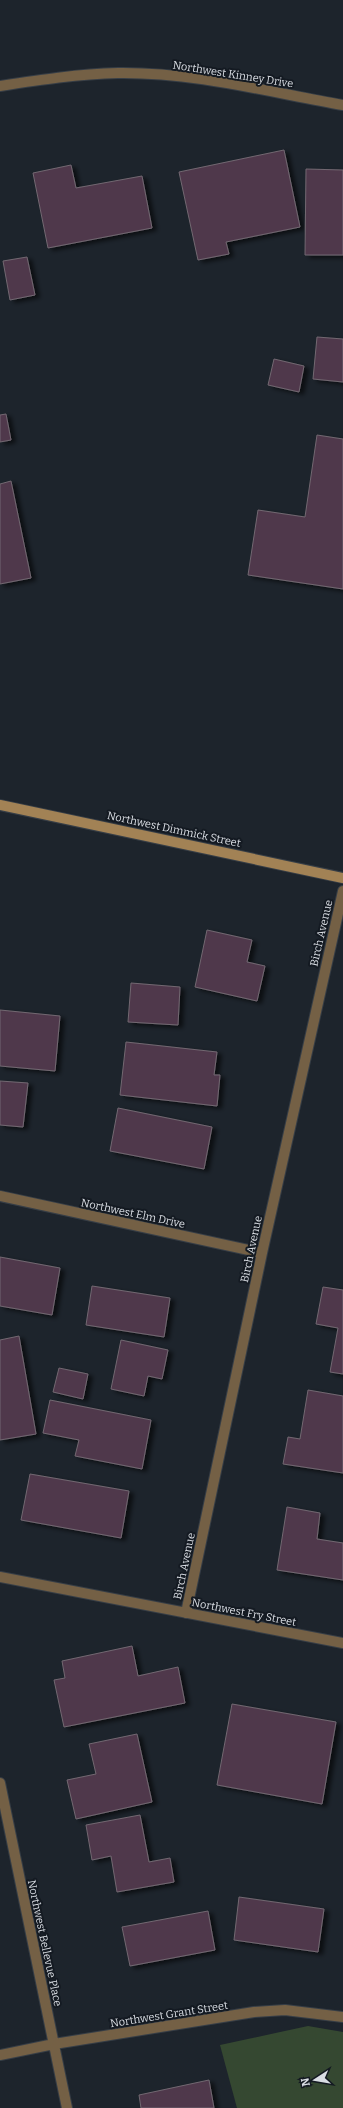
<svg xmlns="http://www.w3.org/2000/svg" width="343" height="2108" viewBox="0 0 343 2108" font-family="Bitter,serif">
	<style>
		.green { fill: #354831 }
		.building { fill: #50384c; stroke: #726871; filter: url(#shadow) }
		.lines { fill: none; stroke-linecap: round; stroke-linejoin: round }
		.street-casing { stroke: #373e46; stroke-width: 12 }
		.secondary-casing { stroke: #373e46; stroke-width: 12 }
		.street { stroke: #746045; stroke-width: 10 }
		.secondary { stroke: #a28255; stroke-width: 10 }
		.labels { text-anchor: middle; stroke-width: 4; stroke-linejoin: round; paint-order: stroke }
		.street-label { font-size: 11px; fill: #d9dde3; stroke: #141a22 }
	</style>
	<defs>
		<filter id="shadow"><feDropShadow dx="4.5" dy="2.5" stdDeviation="2" flood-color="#0009"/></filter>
	</defs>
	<rect width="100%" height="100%" fill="#1d242c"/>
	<path class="green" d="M308,2026L343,2032V2108H237L220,2045Z"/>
	<path class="building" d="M284,150L300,227L226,242L229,254L198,260L179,172Z
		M71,165L76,188L142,176L152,228L48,248L33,173Z
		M306,169L343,170V255H305Z
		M27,257L35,295L10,300L3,261Z
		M317,337L343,339V382L313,379Z
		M274,359L304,366L299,392L268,385Z
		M6,414L11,440L0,442V415Z
		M317,435L343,439V589L248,575L258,510L305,517Z
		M11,481L31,578L0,584V484Z
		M207,930L252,940L247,962L265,966L257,1001L195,987Z
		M131,983L180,987L178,1025L128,1022Z
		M0,1010L60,1016L55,1071L0,1066Z
		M126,1042L217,1052L214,1075H220L217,1106L120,1095Z
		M0,1081L28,1083L23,1127L0,1125Z
		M118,1108L212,1127L204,1169L110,1151Z
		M0,1257L60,1268L52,1315L0,1306Z
		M92,1286L170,1298L164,1337L86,1325Z
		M323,1287L343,1290V1374L330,1372L338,1328L316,1324Z
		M19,1336L36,1434L0,1440V1340Z
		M121,1340L168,1350L162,1379L148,1376L144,1396L111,1389Z
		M59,1368L88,1374L83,1399L53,1392Z
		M308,1390L343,1396V1473L283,1464L288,1437L300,1439Z
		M50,1400L151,1420L142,1469L75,1456L79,1440L43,1433Z
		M30,1474L129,1491L121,1538L21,1520Z
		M287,1507L320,1513L317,1539L343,1543V1580L277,1570Z
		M132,1646L138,1676L178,1667L185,1703L64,1727L54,1680L65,1678L62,1661Z
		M232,1704L336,1722L322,1804L217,1785Z
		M137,1734L152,1802L76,1819L67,1780L96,1774L89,1744Z
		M140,1815L149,1862L170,1858L174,1882L117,1892L111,1856L92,1860L86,1825Z
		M239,1897L324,1909L318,1952L234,1940Z
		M208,1911L215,1950L130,1966L122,1927Z
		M209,2080L214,2108H141L139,2095Z"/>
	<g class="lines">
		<defs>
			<path id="street" d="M0,86C39,80 78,74 118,73C193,72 269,92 343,105
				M0,1196L262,1253
				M0,1577L343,1643
				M186,1613L262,1253L343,891
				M0,1783L67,2108
				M0,2055L54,2044L254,2012L285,2010L343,2017"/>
			<path id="secondary" d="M0,805L343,878"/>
		</defs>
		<use href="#street" class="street-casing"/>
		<use href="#secondary" class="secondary-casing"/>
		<use href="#street" class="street"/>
		<use href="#secondary" class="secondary"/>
	</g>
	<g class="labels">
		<g class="street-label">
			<text transform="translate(233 74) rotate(9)" y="4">Northwest Kinney Drive</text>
			<text transform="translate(174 829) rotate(12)" y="4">Northwest Dimmick Street</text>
			<text transform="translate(321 933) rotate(-77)" y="4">Birch Avenue</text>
			<text transform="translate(133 1213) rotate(12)" y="4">Northwest Elm Drive</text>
			<text transform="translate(251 1249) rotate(-78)" y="4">Birch Avenue</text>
			<text transform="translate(184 1566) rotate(-78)" y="4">Birch Avenue</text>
			<text transform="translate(244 1612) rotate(11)" y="4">Northwest Fry Street</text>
			<text transform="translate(45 1943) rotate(78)" y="4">Northwest Bellevue Place</text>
			<text transform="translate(169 2014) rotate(-9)" y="4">Northwest Grant Street</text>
		</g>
	</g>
	<g transform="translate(315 2080) rotate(258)" stroke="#141a22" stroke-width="3" paint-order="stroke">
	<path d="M0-3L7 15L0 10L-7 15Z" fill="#d9dde3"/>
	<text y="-6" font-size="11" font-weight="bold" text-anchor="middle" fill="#d9dde3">N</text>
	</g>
</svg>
